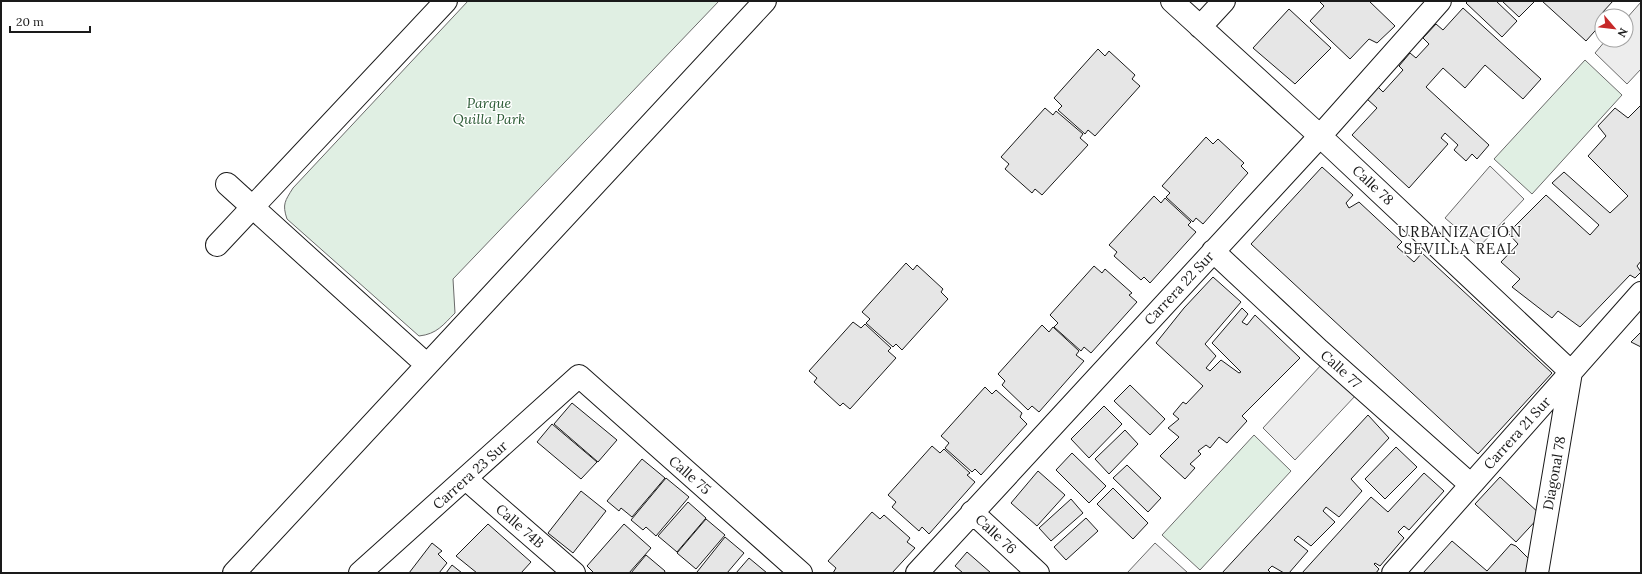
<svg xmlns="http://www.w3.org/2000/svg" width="1642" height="574" viewBox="0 0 1642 574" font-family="Lora,serif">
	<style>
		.green { fill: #e0efe3; stroke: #6a6a6a }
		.parking { fill: #ededed; stroke: #6a6a6a }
		.building { fill: #e6e6e6; stroke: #1a1a1a }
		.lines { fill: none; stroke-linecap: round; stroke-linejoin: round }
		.street-casing { stroke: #1a1a1a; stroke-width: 24 }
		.street { stroke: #fff; stroke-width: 22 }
		.labels { text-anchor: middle; stroke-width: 3; stroke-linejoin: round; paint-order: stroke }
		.park-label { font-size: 14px; font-style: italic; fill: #2b5a34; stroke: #fff }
		.street-label { font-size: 14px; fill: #1a1a1a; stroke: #fff }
		.neighbourhood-label { font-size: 15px; letter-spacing: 1px; fill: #1a1a1a; stroke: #fff }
	</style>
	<rect width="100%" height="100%" fill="#fff"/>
	<path class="green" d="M468,1H719L453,279L455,313C443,325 437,334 419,336L287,219C282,204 285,201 293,188Z
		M1585,60L1622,95L1532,194L1494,159Z
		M1254,435L1291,471L1200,570L1162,535Z"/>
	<path class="parking" d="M1641,2V69L1627,84L1595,53L1606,40H1626V19Z
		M1490,166L1524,199L1479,247L1445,218Z
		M1322,364L1356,395L1295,460L1263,428Z
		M1155,543L1188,573H1127Z"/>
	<path class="building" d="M1319,1H1369L1395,26L1377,43L1369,39L1350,59L1310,21L1324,6Z
		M1468,1H1496L1517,21L1502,37L1466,3Z
		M1502,1H1535L1519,17Z
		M1542,1H1613L1602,13L1605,16H1602V23L1586,41Z
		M1463,8L1541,79L1523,99L1485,65L1465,88L1443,68L1426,87L1489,145L1477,159L1472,154L1466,161L1454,150L1458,145L1445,133L1441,138L1448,144L1409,188L1352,135L1377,108L1367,99L1378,87L1383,92L1403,70L1399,66L1410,53L1416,58L1429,44L1423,38L1436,24L1443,30Z
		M1289,9L1331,48L1295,84L1253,48Z
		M1098,49L1105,56L1109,51L1135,75L1132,79L1140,86L1095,136L1088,130L1085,134L1058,110L1062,106L1054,98Z
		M1641,105V261L1637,266L1641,272L1635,278L1630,275L1580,327L1558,311L1552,318L1512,287L1520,279L1501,262L1518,244L1508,233L1546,195L1590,235L1599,225L1552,183L1564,172L1610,213L1628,196L1588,156L1606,136L1598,126L1615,108L1628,118Z
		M1045,108L1053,115L1056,111L1083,134L1080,138L1088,145L1042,195L1035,189L1032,193L1005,169L1009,164L1001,157Z
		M1206,137L1213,144L1218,139L1244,163L1241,166L1248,173L1203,224L1196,218L1193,222L1166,197L1170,193L1162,186Z
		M1322,167L1353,195L1346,203L1349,208L1359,202L1402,242L1397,247L1414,262L1422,253L1552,373L1478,454L1251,244Z
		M1154,196L1161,203L1165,198L1191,222L1188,225L1196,232L1150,283L1144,277L1141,280L1114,256L1117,252L1109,245Z
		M906,263L913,270L917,265L943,289L941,292L948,299L902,350L896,344L893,347L866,323L870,319L862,312Z
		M1094,266L1102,273L1105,269L1132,293L1129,295L1137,302L1091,353L1084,347L1081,351L1054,327L1058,323L1050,315Z
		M1213,277L1241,302L1205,344L1216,356L1206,368L1210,371L1221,360L1239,373L1241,372L1212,343L1242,308L1248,314L1242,322L1247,325L1255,315L1300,358L1242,416L1247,421L1227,443L1219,437L1210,448L1206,445L1198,451L1201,454L1190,464L1195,468L1185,479L1160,456L1179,437L1168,428L1179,419L1173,414L1183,402L1186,404L1203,386L1156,343L1184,308Z
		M853,322L861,328L865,324L891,348L888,351L896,358L850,409L843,403L840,406L814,382L817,378L809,371Z
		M1042,325L1049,332L1053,327L1079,351L1076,355L1084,361L1039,412L1032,406L1028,410L1002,385L1005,381L998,374Z
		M1641,332V347L1631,342Z
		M1130,385L1165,419L1150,435L1114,401Z
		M985,387L992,394L996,390L1022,413L1020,417L1027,424L981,475L975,469L972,472L945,448L949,443L941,436Z
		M572,403L617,440L598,462L554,424Z
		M1104,406L1122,424L1089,458L1071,439Z
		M1368,415L1389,438L1351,479L1362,491L1339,517L1326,507L1323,511L1335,522L1311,546L1298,536L1294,540L1308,551L1289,573H1284L1272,566L1268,570L1271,573H1222Z
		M552,424L597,462L581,479L537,442Z
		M1125,430L1138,444L1109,474L1095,459Z
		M932,446L940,453L944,449L970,473L967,475L975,482L929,534L922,527L919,531L892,507L896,502L888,495Z
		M1396,447L1417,467L1385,499L1365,479Z
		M1072,453L1106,486L1089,503L1056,470Z
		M642,459L665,478L632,517L621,508L619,511L607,501Z
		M1127,465L1161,498L1148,512L1113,478Z
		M1038,471L1065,495L1037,526L1011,503Z
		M1424,473L1444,491L1409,530L1404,526L1398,532L1404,538L1380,566L1375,563L1374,564L1379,569L1376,573H1302L1371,497L1388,512Z
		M1500,477L1541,515L1516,542L1475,504Z
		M666,478L689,497L656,536L646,527L643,530L631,520Z
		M1113,488L1148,523L1133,539L1097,504Z
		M581,491L606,511L573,553L548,533Z
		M1071,499L1083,513L1051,541L1039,528Z
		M688,502L706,518L677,552L658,536Z
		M872,512L880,519L884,515L910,538L907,542L915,548L892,573H833L836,568L828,561Z
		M1086,518L1098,531L1066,560L1054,547Z
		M706,519L725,535L696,569L677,553Z
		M488,524L531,562L521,573H477L456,556Z
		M624,524L651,548L629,573H594L587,566Z
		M725,537L744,553L727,573H698L697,572Z
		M1452,541L1487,571L1511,544L1516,546L1535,565L1527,573H1423Z
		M432,543L442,551L438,554L447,563L439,573H409Z
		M967,552L991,573H963L955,566Z
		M646,555L665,571L664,573H631Z
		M749,558L767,573H736Z
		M452,565L462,573H446Z"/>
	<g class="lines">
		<defs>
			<path id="street" d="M1172,1L1320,136L1571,372L1537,573
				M1200,27L1224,1
				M227,184L427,365
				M217,245L446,1
				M1213,251L1319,350L1471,485
				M466,479L574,573
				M972,512L1038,573
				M234,573L765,1
				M360,573L579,376L801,573
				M917,573L1320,136L1440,1
				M1393,573L1641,293"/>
		</defs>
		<use href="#street" class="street-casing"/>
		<use href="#street" class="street"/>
	</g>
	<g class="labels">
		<g class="park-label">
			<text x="489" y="108">Parque<tspan x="489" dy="16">Quilla Park</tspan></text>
		</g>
		<g class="street-label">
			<text transform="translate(1373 185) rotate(43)" y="5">Calle 78</text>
			<text transform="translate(1179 288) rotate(-47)" y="5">Carrera 22 Sur</text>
			<text transform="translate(1341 369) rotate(42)" y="5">Calle 77</text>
			<text transform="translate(1517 433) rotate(-48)" y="5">Carrera 21 Sur</text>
			<text transform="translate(1554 473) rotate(-80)" y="5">Diagonal 78</text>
			<text transform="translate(470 475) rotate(-42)" y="5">Carrera 23 Sur</text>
			<text transform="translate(690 475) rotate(41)" y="5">Calle 75</text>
			<text transform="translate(520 526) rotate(41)" y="5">Calle 74B</text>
			<text transform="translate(996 534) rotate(43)" y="5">Calle 76</text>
		</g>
		<g class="neighbourhood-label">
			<text x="1460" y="237">URBANIZACIÓN<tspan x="1460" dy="17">SEVILLA REAL</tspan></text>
		</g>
	</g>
	<rect width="1642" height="574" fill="none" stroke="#1a1a1a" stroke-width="4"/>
	<g transform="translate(1614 28) rotate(118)"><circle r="19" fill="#ffffff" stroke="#a3a3a3"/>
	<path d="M0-3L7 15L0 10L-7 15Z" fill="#c62828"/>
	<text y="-6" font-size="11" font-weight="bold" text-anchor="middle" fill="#1a1a1a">N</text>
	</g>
	<path d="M10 26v6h80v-6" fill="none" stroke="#1a1a1a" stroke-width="2"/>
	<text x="16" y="26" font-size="12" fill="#1a1a1a" stroke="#ffffff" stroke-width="3" paint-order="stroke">20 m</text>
</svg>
